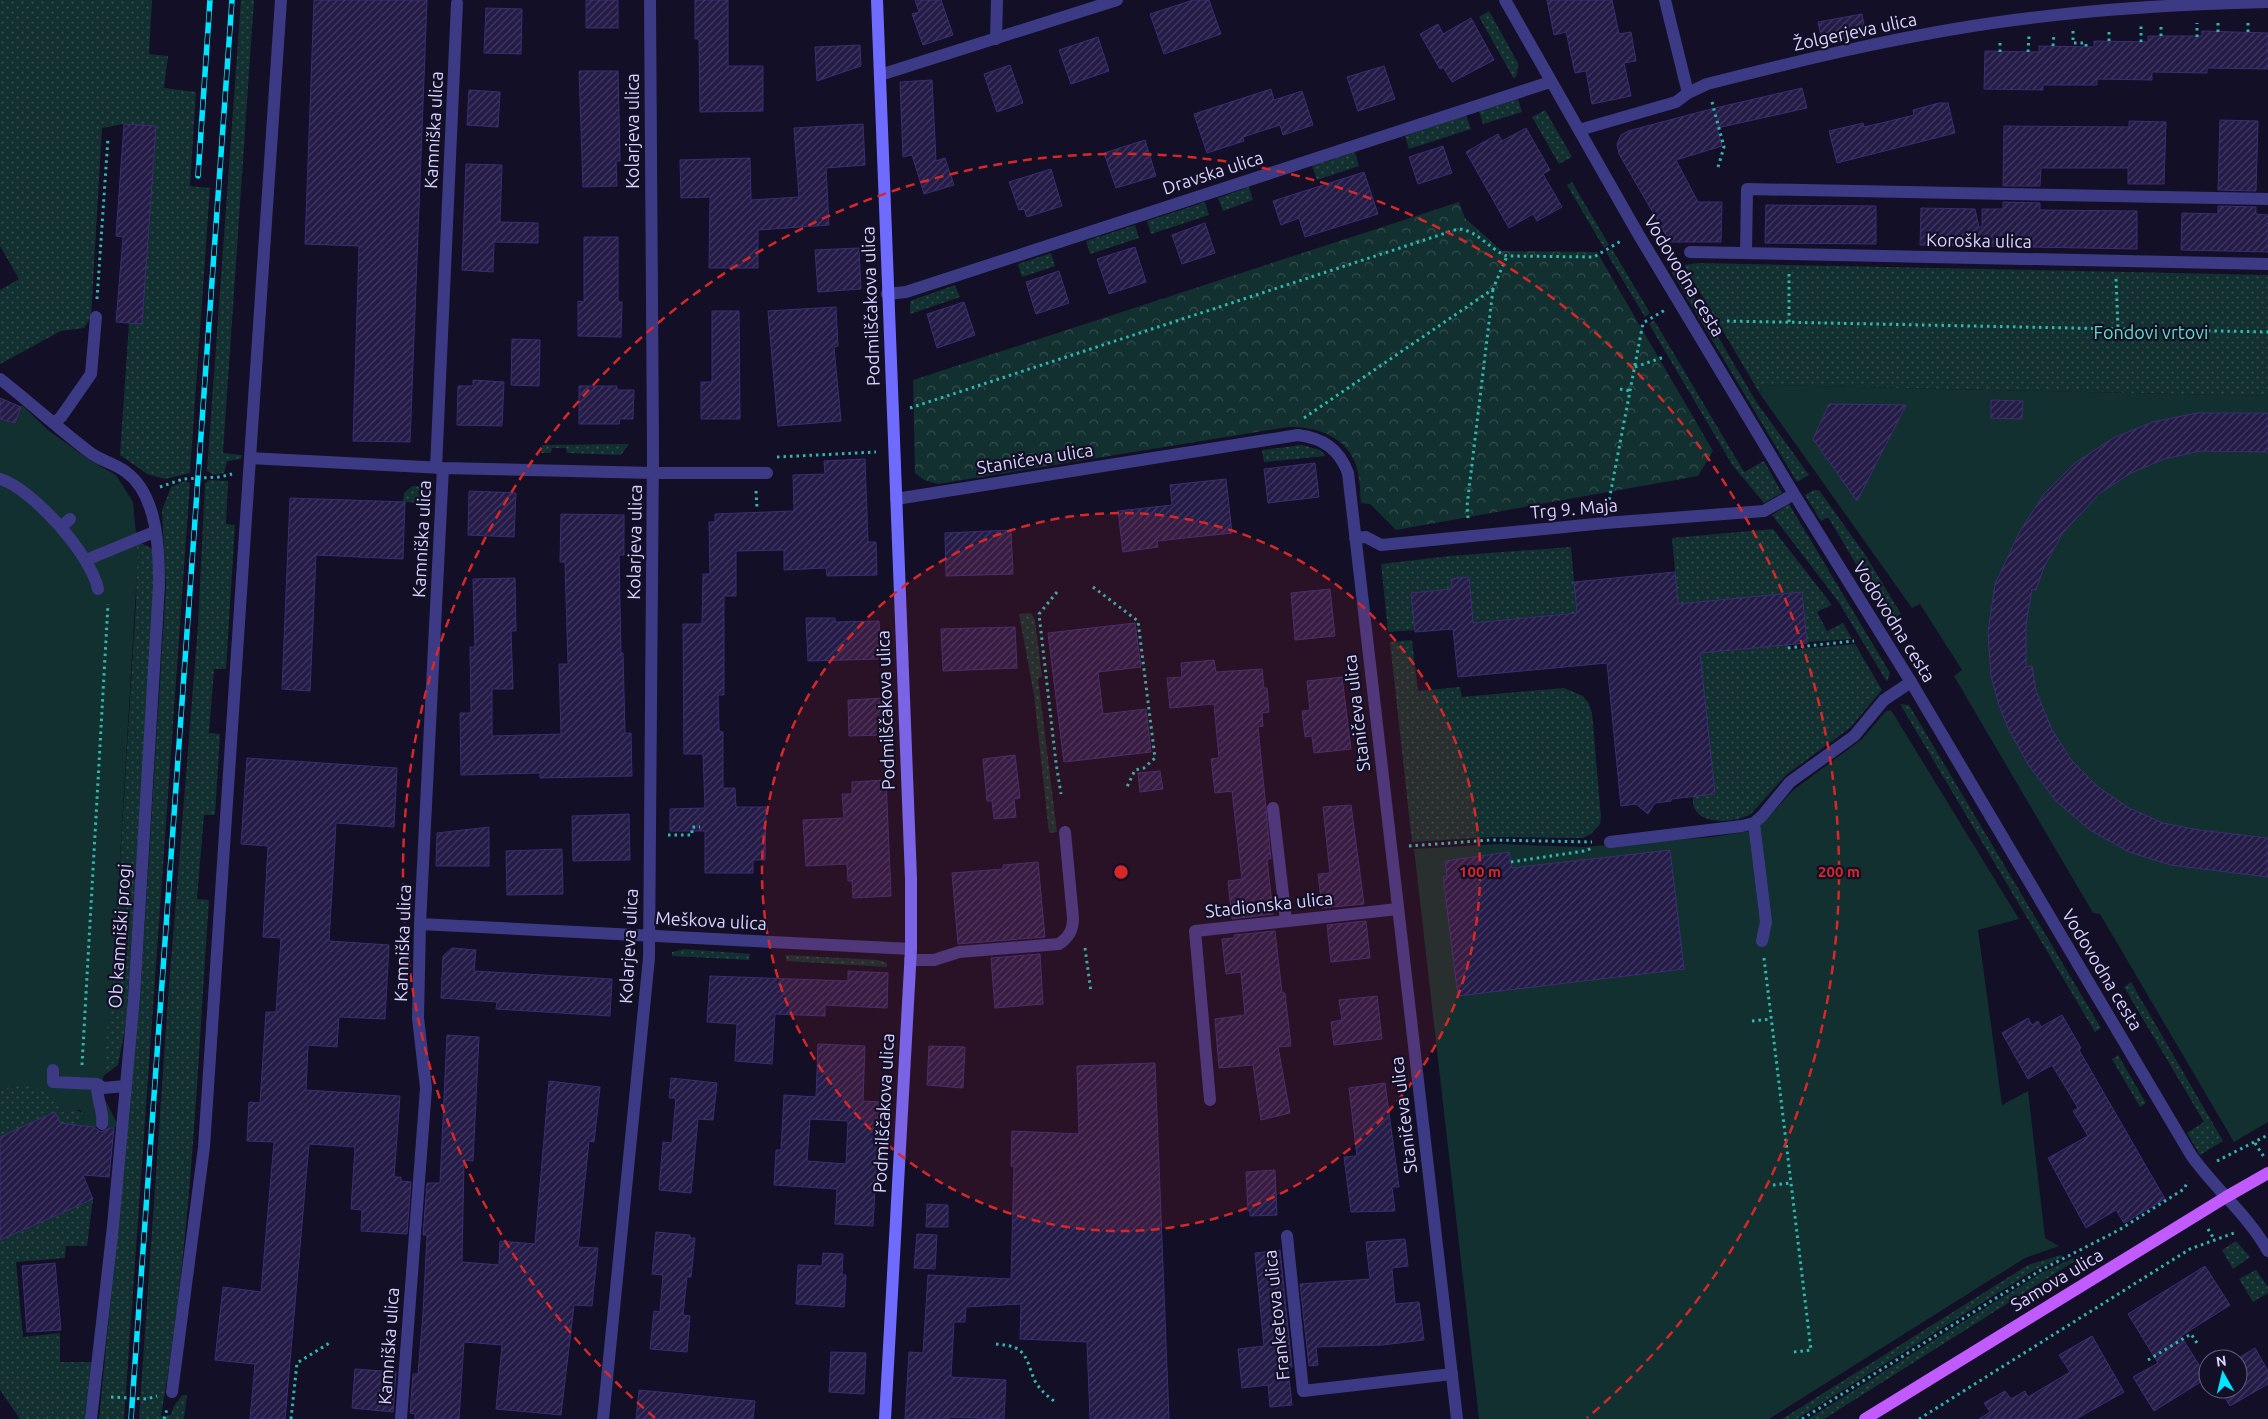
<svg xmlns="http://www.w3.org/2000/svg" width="2268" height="1419" viewBox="0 0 2268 1419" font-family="Ubuntu,sans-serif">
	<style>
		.grass { fill: url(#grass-dots) }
		.forest { fill: url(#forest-crowns) }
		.pitch { fill: #12302f }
		.building { fill: url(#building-hatch); stroke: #3b2d73; fill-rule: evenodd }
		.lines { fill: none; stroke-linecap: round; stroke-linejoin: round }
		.path { stroke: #2fb8b0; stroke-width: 3; stroke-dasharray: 2.5 4; stroke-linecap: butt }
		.lane { stroke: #3d3a85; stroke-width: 12 }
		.street { stroke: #3d3a85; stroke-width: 12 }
		.secondary { stroke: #6f6bff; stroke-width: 12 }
		.primary { stroke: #c25bff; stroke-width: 12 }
		.rail-casing { stroke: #00e5ff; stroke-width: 5.5 }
		.rail { stroke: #130f26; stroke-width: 4; stroke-dasharray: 11; stroke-linecap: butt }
		.ring { fill: none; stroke: #d62828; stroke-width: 2.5; stroke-dasharray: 9 6 }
		.labels { text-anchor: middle; stroke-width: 4.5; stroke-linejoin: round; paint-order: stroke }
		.street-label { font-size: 18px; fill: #d9d4ff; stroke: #130f26 }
		.park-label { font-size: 18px; fill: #5fe0c0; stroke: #130f26 }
		.centre { fill: #d62828; stroke: #130f26; stroke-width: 2.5 }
		.ring-label { font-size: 15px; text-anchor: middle; font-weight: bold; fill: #d62828; stroke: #130f26; stroke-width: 4.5; stroke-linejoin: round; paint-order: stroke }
	</style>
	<defs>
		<pattern id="grass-dots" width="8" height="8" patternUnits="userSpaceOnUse" patternTransform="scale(1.25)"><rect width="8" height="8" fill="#12302f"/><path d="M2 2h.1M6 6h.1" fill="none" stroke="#344d4e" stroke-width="1.8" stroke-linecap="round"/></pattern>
		<pattern id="forest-crowns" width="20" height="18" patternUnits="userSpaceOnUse" patternTransform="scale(1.25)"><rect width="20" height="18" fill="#12302f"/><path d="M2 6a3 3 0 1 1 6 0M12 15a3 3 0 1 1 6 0" fill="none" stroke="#344d4e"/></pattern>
		<pattern id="building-hatch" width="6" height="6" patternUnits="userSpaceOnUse" patternTransform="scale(1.25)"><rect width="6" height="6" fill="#241b47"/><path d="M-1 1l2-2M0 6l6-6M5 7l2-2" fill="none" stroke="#433b63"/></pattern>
	</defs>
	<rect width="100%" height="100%" fill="#130f26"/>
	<path class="grass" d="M0,0H152L149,54L168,56L164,88L196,92L190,186L210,188L190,473L165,479L147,474L120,455L129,323L142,324L156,126L124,124L102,128L91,317L84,328L61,331L0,364V290L19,279L0,246Z
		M241,0H254L223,453L242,455L241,459L227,461L224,473L214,475L207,471Z
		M1489,11L1518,63L1517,74L1514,79L1479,17Z
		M1518,99L1522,112L1483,124L1479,111Z
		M1545,110L1572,157L1559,164L1532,117Z
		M1466,115L1471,129L1409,149L1405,136Z
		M1355,152L1359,166L1317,180L1312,166Z
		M1572,182L1609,245L1604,248L1567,185Z
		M1249,187L1253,200L1223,211L1218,198Z
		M1205,202L1209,215L1151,234L1147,221Z
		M1135,225L1139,238L1090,254L1086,241Z
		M1612,249L1650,313L1645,317L1606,252Z
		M1051,253L1055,266L1022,277L1018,264Z
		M1699,263L2268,275V396L1764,385L1761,388L1760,394L1684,265Z
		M1678,269L1757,403L1809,475L1797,482L1672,273Z
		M955,285L960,297L910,314V301Z
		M1654,320L1744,472L1764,461L1782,493L1764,503L1733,466L1649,324Z
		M629,444L621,455L567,453L566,448H552L551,453H541L542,445Z
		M1302,445L1320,450L1326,456L1264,462L1262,450Z
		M209,480L228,481L226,524L235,525L226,669H214L209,733L220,734L215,815H204L197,899L209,900C197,1072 191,1246 161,1416L171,1415L174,1406L182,1395H187L184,1419H139L168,999L198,625L205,483Z
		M185,481L190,483L124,1419H99L140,999L166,586L162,510L171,487Z
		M412,486H417L426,491L428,503L403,502L404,493Z
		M1814,490H1819L1866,556L1901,614L1890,621L1828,517L1821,521L1805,495Z
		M1789,504L1890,673L1887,682L1838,601L1772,515Z
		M1773,529L1832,605L1817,612L1827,631L1843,623L1852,639L1807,642L1802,592L1678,604L1672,538Z
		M137,544H143L152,549L154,594L126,1024L118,1065L103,1076V1079L94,993L108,997L112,995L136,602Z
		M1571,547L1577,616H1573L1572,613L1473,623L1468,577L1451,579L1452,589L1412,593L1415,630L1388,632L1381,564L1450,556Z
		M1031,613L1035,620L1042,677L1038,678L1057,832L1049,833L1034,695L1019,614Z
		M1412,640L1418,691L1460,687L1462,697L1564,688L1583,696L1589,704L1592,713L1601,817L1600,824L1591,834L1583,838L1492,837L1412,842L1390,642Z
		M1855,644L1882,690L1850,728L1786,775L1751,814C1733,824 1689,827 1693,796L1715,794L1700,653L1788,645L1789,650Z
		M1900,704L1909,705L2101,1028L2095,1032Z
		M684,949L750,954L749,960L672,956V952Z
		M786,955L878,960L887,963V967L786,961Z
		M2131,982L2223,1141L2200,1155L2187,1133L2204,1122L2124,987Z
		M2118,1055L2146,1103L2140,1107L2112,1059Z
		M27,1084L43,1090L54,1100L83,1113L84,1118L74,1122L78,1165L55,1113L0,1137V1090L14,1085Z
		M93,1199L87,1246H66L65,1258L16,1262L23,1337L60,1333V1362H94L89,1419H20L0,1390V1240Z
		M2236,1241L2250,1257L2233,1269L2222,1250Z
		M2061,1255L2063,1257L2033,1271L1797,1419H1782L2028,1265Z
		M2080,1255L2083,1256L1824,1419H1808L2041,1273Z
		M2256,1270L2268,1287V1293L2253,1302L2239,1279Z"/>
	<path class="forest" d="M1459,202L1465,218L1502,251L1597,252L1713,451L1698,476L1396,530L1370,504L1361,503C1360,492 1360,479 1357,468C1348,437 1317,426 1288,427L938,484L924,480L915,473L913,380Z"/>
	<path class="pitch" d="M1764,385L2268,396V1122L2234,1142L2100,914L2093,913L1954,676L1962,670L1920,604L1912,608L1760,394L1761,388Z
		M22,405L48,430L91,461L116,475L133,502L138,555L112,995L108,997L109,1011L102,1094L118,1125L113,1128L83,1126L80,1151L73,1145L74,1122L84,1118L83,1113L80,1110L62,1112C45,1087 30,1079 0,1090V419L15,423Z
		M1891,710L2019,919L1978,930L2002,1105L2028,1091L2045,1238L2059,1246L2025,1258L1769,1419H1479L1414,849L1499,844L1582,847L1712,837L1755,830L1769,817L1792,791L1862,739L1886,711Z"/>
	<path class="building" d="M314,0H427L410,442L353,441L359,246L305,244Z
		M586,0H618V28H586Z
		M695,0H728V66H763V111L700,112L699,39H695Z
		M915,0H941L953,35L923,45L912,14L919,12Z
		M1193,0H1209L1221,34L1164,54L1150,14Z
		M1547,0H1612L1619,34L1631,32L1636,61L1624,63L1631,96L1592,104L1586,71L1575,73L1566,32L1554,35Z
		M486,8L522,9L521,54L484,53Z
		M1862,14L1866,36L1823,45L1818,22Z
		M1471,18L1494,60L1452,82L1443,67L1440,69L1420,34L1438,24L1443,34Z
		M2202,31L2268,33V69L2207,68V73L2152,72V80L2097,79V85H2043V90L1984,89L1985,51L2039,52V46L2094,47V41L2148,42V36H2202Z
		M1098,37L1109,71L1071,84L1059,50Z
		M860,45L861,66L817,81L815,47Z
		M1010,65L1023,103L997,112L984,74Z
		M1384,66L1395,99L1358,111L1347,77Z
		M579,71H618L620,161H616L617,186L583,187Z
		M932,80L936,161L945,158L954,185L924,194L912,155L903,157L900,82Z
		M1802,88L1807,108L1717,128L1722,146L1676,160L1698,202H1722L1721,242H1670L1619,154L1617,144L1621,135L1628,131L1711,109Z
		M1271,89L1274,100L1302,91L1313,125L1283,135L1280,125L1243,137L1244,141L1207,153L1194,114Z
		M469,90L500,92L498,127L467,125Z
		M1939,103H1948L1955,133L1837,163L1829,131L1863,123L1864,127L1890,121L1914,115L1913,110Z
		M2220,120L2258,121L2256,191L2218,190Z
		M2129,121L2166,122L2164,184H2128V168H2041L2040,186H2003L2004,126L2129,127Z
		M124,124L156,126L142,324L116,322L123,237L116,236Z
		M863,124L865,165L826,168L829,225L758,230V268H709L710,197L681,198L680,160L750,158L751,200L799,197L794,128Z
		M1526,128L1550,170L1543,174L1562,207L1537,221L1533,214L1509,228L1466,152L1498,134L1502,141Z
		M1145,140L1156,176L1116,188L1104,153Z
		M1443,146L1452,173L1418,184L1409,157Z
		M466,164L502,165L500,222L538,223V243L494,242L493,272L462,270Z
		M1051,169L1062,206L1027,217L1024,209L1019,210L1009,182Z
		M1364,172L1378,214L1305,237L1299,218L1281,225L1273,201Z
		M2003,202L2040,203V210L2137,211V249L1920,245L1921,208L1975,209L1979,227H1982V209H2003Z
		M1766,205L1876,206V244L1765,243Z
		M2218,206L2256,207V214L2268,215V252L2181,250L2182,213L2218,214Z
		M1205,223L1215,253L1182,264L1172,235Z
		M584,237H618V302H622L621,337L578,336V301L584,302Z
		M1135,247L1146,282L1109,294L1097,259Z
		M859,248L861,289L818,292L815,250Z
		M1059,271L1069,303L1036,314L1026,282Z
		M964,302L975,335L937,348L927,314Z
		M836,307L838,346L834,347L841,421L778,426L768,311Z
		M712,311H739L740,419H701V382H712Z
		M512,339L540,340L539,386L511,385Z
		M473,380L504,382L502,426L457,425L458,386H473Z
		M579,386H617V390H634L633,419H620L619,424H579Z
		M0,398L21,407L15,423L0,419Z
		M1991,400L2023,401L2022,419L1991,418Z
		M1829,404L1906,405L1857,501L1813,439Z
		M2197,413H2268V452L2200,451L2164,459L2131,473L2100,493L2062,534L2044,567L2036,590L2032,589L2026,624V667L2032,666L2036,691L2052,730L2072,761L2098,787L2129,808L2163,823L2199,830L2268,838V877L2171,865L2129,852L2090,830L2056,801L2029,766L2008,728L1999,705L1991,676L1988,632L1995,584L2020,531L2044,494L2075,463L2113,438L2153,422Z
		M865,459L868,542H876L877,575L827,576L826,568L784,570V550L736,551V596H724V695H718L719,731L723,732V788H735L736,807H766L765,860H753V873H705V831H670V809L705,808L703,754H684L683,624H702L703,574H710L709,522H715V514L794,511L793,475L825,474L824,461Z
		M1315,463L1319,497L1268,503L1264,469Z
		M1226,479L1232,533L1157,541L1158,547L1123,552L1118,511L1172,505L1170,485Z
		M469,491L516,493L514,537L468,535Z
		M290,498L405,502L403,559L316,555L310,691L282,689Z
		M561,514L624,515V555H619L621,653H623L625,733H631L632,776L540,778V773L461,775L460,713H471L470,647H475L473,579L515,578L516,631H511L513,689H492V736L561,734L559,664H568L565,562H560Z
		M1011,530L1013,574L946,576L945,533Z
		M1675,572L1678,604L1802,592L1807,643L1700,653L1715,794L1671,799V801L1655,803L1648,814L1636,804L1621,806L1607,663L1458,677L1453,629L1415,632L1411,593L1452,589L1451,579L1469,577L1473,623L1577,613L1574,582Z
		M1330,589L1335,636L1295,640L1291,593Z
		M806,618H835V622L879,621L881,659L808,661Z
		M1135,623L1141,667L1098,672L1103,714L1146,709L1151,752L1064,762L1048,633Z
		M1015,627L1017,668L943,671L941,629Z
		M1214,660L1216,672L1262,669L1264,688H1267L1269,712L1262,713L1263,726L1258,727L1271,859H1267L1273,914L1232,919L1228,881L1242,879L1232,791L1215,793L1211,759L1219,758L1214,704L1170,708L1167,678L1182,677L1181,663Z
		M1342,677L1351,749L1314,753L1312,736L1305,737L1302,711L1310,710L1307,681Z
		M883,698L884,735L849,736L848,700Z
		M1015,755L1020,798L1014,799L1016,817L994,819L992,801H987L983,759Z
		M247,758L397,768L394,827L336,823L329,941L389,945L385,1019L339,1017L337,1047L308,1045L306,1090L400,1096L394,1177H401V1181L411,1182L407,1234L361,1231L362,1210L351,1209L355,1147L309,1144L285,1419H250L255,1364L215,1360L223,1287L261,1292L274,1142L247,1141L249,1102L260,1103L266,1012H276L281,938L263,937L268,846L241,844Z
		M1160,771L1163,789L1140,792L1138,773Z
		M886,780L891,896L853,898L852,881H848L847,864L806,866L803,820L844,818L842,794H852V782Z
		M1351,805L1364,904L1322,908L1318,874L1330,873L1323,807Z
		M629,814L630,860L573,861L572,816Z
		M489,827V866H436L437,833Z
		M562,849L563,894L507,895L506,851Z
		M1670,850L1684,969L1458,996L1443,877L1447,876L1445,861L1509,852L1512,868Z
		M1038,862L1045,937L958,944L952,873L1003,869V865Z
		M1366,921L1370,958L1331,962L1327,925Z
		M1275,931L1282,993H1285L1291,1046L1278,1047L1290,1113L1261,1120L1253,1065L1219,1068L1215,1019L1245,1015L1241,972L1226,974L1222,939L1234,938V935Z
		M452,948L476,950L474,971L612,979L610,1016L496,1009L497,1002L441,998L443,956Z
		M1040,954L1043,1004L995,1008L991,958Z
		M848,971L888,973L887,1008L825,1005V1016L775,1014L772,1064L735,1061L737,1024L707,1022L710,976L848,981Z
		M1377,996L1382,1039L1334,1045L1331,1022L1342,1020L1339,1000Z
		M2062,1015L2081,1048L2079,1050L2165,1199L2124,1223L2116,1210L2086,1228L2048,1158L2088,1136L2073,1111L2078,1108L2052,1065L2028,1079L2002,1033L2028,1018L2032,1025L2038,1021L2041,1027Z
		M447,1035L479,1037L473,1161L464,1160L462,1262L499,1265L500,1241L535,1244L549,1081L600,1087L594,1142L589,1141L578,1247L598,1248L592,1306L574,1305L561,1415L496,1409L502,1345L464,1342L459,1419H415V1414L410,1413L413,1374H418L423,1313L427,1235H423L427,1183H440Z
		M818,1044L865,1046L863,1101L880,1102L873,1226L835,1224L837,1189L774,1185L776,1150H781L784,1095L816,1097ZM810,1119L848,1121L846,1164L807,1161Z
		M929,1046L965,1047L963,1088L927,1085Z
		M1155,1063L1169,1419H1090L1087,1342L1020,1339L1021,1304L966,1307L965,1322H954L951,1377L1006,1380L1004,1419L949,1417V1419H905L909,1352L923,1353L928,1275L1011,1279L1014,1166H1011L1012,1131L1079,1134L1077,1066Z
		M671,1078L717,1083L713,1120L698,1119L691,1193L659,1190L663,1142L672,1143L676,1098H669Z
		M1385,1083L1399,1187H1392L1395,1211L1351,1212L1344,1157L1357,1156L1349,1088Z
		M55,1112L60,1123L94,1127L101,1132L109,1128H114L109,1177L83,1175L93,1199L0,1240V1137Z
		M1275,1170L1277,1215L1250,1216V1211H1248L1246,1172Z
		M927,1204L948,1205V1227H926Z
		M656,1232L690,1235V1238H695L691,1277H687L683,1315L690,1316L687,1352L650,1349L654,1311L660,1312L663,1275L652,1274Z
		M917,1234L937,1235L935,1269L914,1268Z
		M1405,1239L1408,1266L1392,1268L1395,1304L1419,1302L1424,1340L1382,1345L1316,1347L1318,1365L1309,1366L1300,1284L1370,1279L1366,1242Z
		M1280,1250L1292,1367L1288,1368L1292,1405L1270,1407L1268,1385L1242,1388L1238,1349L1264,1346L1255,1253Z
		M823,1253L843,1254L842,1275H846L844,1307L796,1304L798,1265L822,1266Z
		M55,1263L61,1330L27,1332L22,1266Z
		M2205,1266L2230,1305L2181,1336L2207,1378L2154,1411L2133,1377L2158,1363L2128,1314Z
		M2092,1336L2124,1392L2076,1419H1979L1990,1412L1984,1403L2005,1391L2011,1399L2025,1391L2028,1397L2070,1372L2059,1355Z
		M2255,1348L2268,1371V1384L2230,1406L2220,1389H2238L2237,1359Z
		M831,1352L866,1353L864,1394L829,1392Z
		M355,1369L396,1372L393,1412L352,1408Z
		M639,1390L755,1401L753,1419H636Z"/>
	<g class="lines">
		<path class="path" d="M2073,31V43H2086V47
			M2218,32V22
			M2248,32V20
			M2161,36V24
			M2197,37V23
			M2109,41V28
			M2141,42V26
			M2053,46L2054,33
			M2000,52V40
			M2028,52L2029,36
			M1712,102L1724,147L1718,167
			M2116,279L2118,328
			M97,299L108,138
			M1727,321L2268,332
			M1789,322V271
			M1635,367L1664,357
			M1620,389L1630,391
			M910,408L1458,229C1476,229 1490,250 1507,256L1594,257L1621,241
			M1304,418L1493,289L1507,256
			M777,457L876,452
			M160,487L183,479L220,477L232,474
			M756,491L757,508
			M1608,506L1643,323L1665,310
			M1468,518L1467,506L1493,289
			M1093,587L1138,621L1155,758L1144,768L1135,770L1126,789
			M1057,592L1039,614L1056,763L1061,794
			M1788,648L1854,641
			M668,835H692V827H700
			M1409,846L1491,840L1592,842
			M1511,862L1584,851L1593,848
			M1085,948L1091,992
			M1764,958L1811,1350L1793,1352
			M1752,1021L1771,1019
			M82,1065L108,604
			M2255,1143L2264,1157
			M2217,1161L2268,1135
			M1773,1185L1791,1183
			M2208,1229L2214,1239
			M996,1344C1004,1345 1012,1345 1019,1350C1028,1356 1030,1371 1035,1381C1040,1390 1048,1397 1057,1403
			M2148,1360L2191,1334L2197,1343
			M111,1397L147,1399L157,1396
			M164,1419L167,1409
			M291,1419L297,1363L331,1342
			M1802,1419L2041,1270L2119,1230L2184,1189L2188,1181
			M1919,1419L2190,1249L2234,1233"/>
		<path class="lane" d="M996,39L997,0
			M1690,252L2268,264
			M1746,253L1747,189L2268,199
			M0,379C31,403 60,430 92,454C102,461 116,464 126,472C158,495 159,550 159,586L134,998L113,1226L91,1419
			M54,423L61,417L91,374L96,317
			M250,458L281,0
			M653,473H767
			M0,479C33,489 91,555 98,589
			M61,527L70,519
			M86,560L154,532
			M1273,808L1286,921
			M1754,823L1766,922L1762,941
			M1610,842L1742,826L1754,823L1762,816L1790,782L1854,736L1884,700L1911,682
			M910,960H934L959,952L1059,944C1069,937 1073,930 1073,918L1065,832
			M53,1070V1082L97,1084L103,1088L126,1086
			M97,1084C96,1099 104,1110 102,1124
			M1210,1100L1195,931L1398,909
			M1287,1236L1303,1391L1452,1374"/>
		<path class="street" d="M1505,0L1637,232L1794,494L1911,682L2191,1155C2215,1189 2248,1215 2268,1251
			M1665,0L1688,93
			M880,75L1117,0
			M1579,130L1676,102L1688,93L1707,84C1813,57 1921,31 2030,18C2109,8 2189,4 2268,2
			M887,294L906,292L1550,82
			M436,468L457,3
			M896,499L1298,435C1323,438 1339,449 1348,473L1457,1419
			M1355,538L1366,537L1381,545L1605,523L1764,511L1794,494
			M420,924L911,949
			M172,1392L204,1147L250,458L443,468L653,473
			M401,1419L426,1088L418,1018L420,924L443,468
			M603,1419L649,958L653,452L650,0"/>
		<path class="secondary" d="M877,0L911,879V949L885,1419"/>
		<path class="primary" d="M1865,1419L2226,1197L2268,1173"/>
		<defs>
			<path id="rail" d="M198,176L210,0
				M131,1419L232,0"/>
		</defs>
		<use href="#rail" class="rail-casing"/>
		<use href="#rail" class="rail"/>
	</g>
	<circle cx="1121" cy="872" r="359" fill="#d62828" fill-opacity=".12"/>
	<g class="ring">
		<circle cx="1121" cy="872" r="359"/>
		<path d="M655 1418A718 718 0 1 1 1587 1418"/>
	</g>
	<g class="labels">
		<g class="street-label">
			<text transform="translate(1855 32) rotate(-12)" y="6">Žolgerjeva ulica</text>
			<text transform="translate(434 130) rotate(-87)" y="6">Kamniška ulica</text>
			<text transform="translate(633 131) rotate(-90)" y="6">Kolarjeva ulica</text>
			<text transform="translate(1213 173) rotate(-18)" y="6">Dravska ulica</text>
			<text transform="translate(1979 241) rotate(1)" y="6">Koroška ulica</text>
			<text transform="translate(1684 276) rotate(59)" y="6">Vodovodna cesta</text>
			<text transform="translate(871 306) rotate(-92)" y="6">Podmilščakova ulica</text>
			<text transform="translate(1035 459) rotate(-9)" y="6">Staničeva ulica</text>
			<text transform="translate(1574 509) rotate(-5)" y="6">Trg 9. Maja</text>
			<text transform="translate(422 539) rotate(-87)" y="6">Kamniška ulica</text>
			<text transform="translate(635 542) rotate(-89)" y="6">Kolarjeva ulica</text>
			<text transform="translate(1894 622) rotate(58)" y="6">Vodovodna cesta</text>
			<text transform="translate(886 710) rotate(-92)" y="6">Podmilščakova ulica</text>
			<text transform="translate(1357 713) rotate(-97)" y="6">Staničeva ulica</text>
			<text transform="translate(1269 905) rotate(-6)" y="6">Stadionska ulica</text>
			<text transform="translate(711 921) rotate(3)" y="6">Meškova ulica</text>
			<text transform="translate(120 936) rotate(-86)" y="6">Ob kamniški progi</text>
			<text transform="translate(403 943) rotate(-88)" y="6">Kamniška ulica</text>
			<text transform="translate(629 946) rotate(-87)" y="6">Kolarjeva ulica</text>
			<text transform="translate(2102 970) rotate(59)" y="6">Vodovodna cesta</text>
			<text transform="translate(884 1113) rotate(-87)" y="6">Podmilščakova ulica</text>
			<text transform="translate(1404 1115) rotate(-97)" y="6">Staničeva ulica</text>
			<text transform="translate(2057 1280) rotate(-31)" y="6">Samova ulica</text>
			<text transform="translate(1277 1315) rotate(-96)" y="6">Franketova ulica</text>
			<text transform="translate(389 1346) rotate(-86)" y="6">Kamniška ulica</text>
		</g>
		<g class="park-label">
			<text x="2151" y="339">Fondovi vrtovi</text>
		</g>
	</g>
	<circle cx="1121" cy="872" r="8" class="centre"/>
	<g class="ring-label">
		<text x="1480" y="877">100 m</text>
		<text x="1839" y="877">200 m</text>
	</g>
	<g transform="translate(2223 1374) rotate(352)"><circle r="24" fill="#130f26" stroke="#625e7d"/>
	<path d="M0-4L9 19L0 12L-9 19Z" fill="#00e5ff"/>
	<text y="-8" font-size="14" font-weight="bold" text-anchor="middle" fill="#d9d4ff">N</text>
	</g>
</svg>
